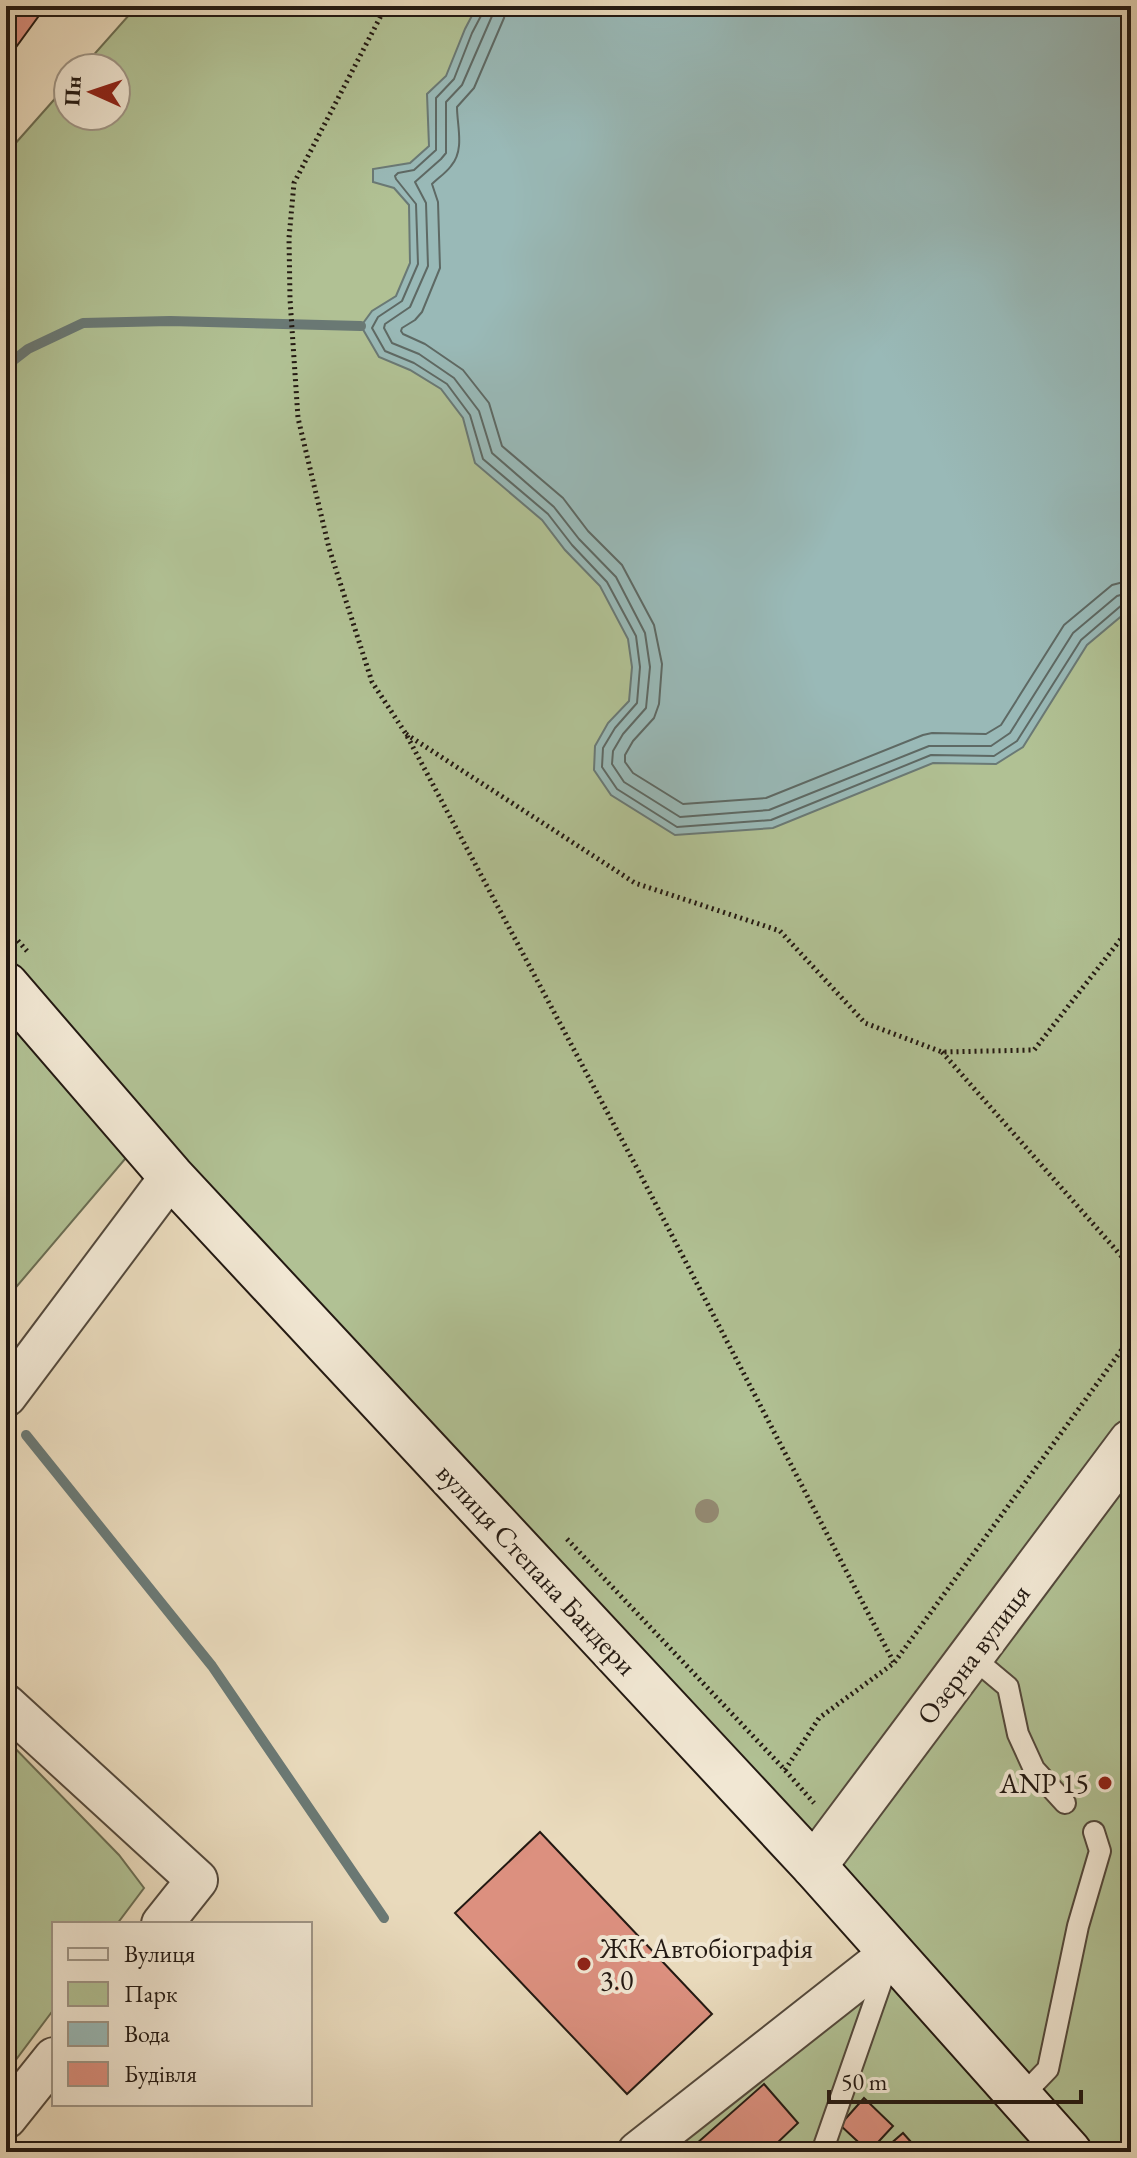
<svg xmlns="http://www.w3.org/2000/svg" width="1137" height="2158" viewBox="0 0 1137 2158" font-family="'EB Garamond',serif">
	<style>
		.green { fill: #b1c194; stroke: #6a6d53; stroke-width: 2 }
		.water { fill: #99b9b7; stroke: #6a7975; stroke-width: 2 }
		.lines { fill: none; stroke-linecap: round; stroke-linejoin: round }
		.shore { stroke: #5e6964; stroke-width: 2 }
		.stream { stroke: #6a7975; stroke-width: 10 }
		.building { fill: #dc907f; stroke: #231912; stroke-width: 2 }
		.service-casing { stroke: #54493c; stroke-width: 24 }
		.minor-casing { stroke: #54493c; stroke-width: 44 }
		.tertiary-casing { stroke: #54493c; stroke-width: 48 }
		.secondary-casing { stroke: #231912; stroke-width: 48 }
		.path { stroke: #231912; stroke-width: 5; stroke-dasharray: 2 4; stroke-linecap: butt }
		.service { stroke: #f1e7d3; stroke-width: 20 }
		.minor { stroke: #f1e7d3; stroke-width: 40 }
		.tertiary { stroke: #f1e7d3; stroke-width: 44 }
		.secondary { stroke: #f1e7d3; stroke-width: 44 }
		.tree { fill: #948b74 }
		.poi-dot { fill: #8f2418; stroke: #f1e7d3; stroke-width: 3 }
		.labels { text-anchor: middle; stroke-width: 8; stroke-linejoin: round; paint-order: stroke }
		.street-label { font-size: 28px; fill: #231912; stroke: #f1e7d3 }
		.poi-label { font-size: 28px; fill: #231912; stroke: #f1e7d3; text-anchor: end }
	</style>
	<rect width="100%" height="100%" fill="#e9dabc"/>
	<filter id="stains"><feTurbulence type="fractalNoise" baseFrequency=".0025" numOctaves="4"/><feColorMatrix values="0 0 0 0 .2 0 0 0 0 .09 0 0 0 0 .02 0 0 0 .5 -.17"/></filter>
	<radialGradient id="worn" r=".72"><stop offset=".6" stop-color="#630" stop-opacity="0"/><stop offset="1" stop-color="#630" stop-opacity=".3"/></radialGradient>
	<path class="green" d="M137,6H1131V1416L813,1842L182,1165L6,962V154L68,84V116H116V68H82Z
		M6,1008L131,1152L6,1299Z
		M1131,1468V2152H1090L834,1866Z
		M6,1739L119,1855L144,1888L117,1924H54V2009L6,2073Z
		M888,1972L1049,2152H666Z"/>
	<path class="water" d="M477,6H1131V608L1087,645L1023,747L996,764L933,763L773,828L675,835L611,795L594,770L595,746L608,723L629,701L632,667L628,639L600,586L565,550L542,520L475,463L463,418L441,389L410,370L379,357L361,326L372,311L396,296L410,263L409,205L394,188L373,182V169L410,163L429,146L427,94L446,76L465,29Z"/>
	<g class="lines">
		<path class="shore" d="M484,6L483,12L472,33L454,79L436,98V150L414,170L398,173L395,176L396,179L416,204L418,264L402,301L378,317L372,328L385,351L414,363L447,384L470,415L483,459L548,514L572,545L607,582L636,636L640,667L637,703L615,728L603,748L602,767L617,789L677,827L771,820L931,755L994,756L1017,741L1081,640L1123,604L1131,602
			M494,6L492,16L462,85L446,102V153L441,159L415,182L426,203L428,266L410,307L385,324L384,328L392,343L419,354L454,378L479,411L492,453L554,507L579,539L616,577L645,633L650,667L646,708L623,734L613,751L612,764L624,782L680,817L769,810L929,746H991L1010,733L1073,633L1117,596L1131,592
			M506,6L504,18L474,88L457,107C457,126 465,150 451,166C446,173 438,178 432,184L438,202L440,268L422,312L415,320L402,328L401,331L403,334L425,344L463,370L489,403L502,446L563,498L588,531L622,565L654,625L662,664L659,704L654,718L633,741L625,755V762L633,773L683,804L766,798L923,735L932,733L986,734L1001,725L1064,625L1112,585L1131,580"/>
		<path class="stream" d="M6,366L28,349L83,323L170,321L361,326
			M26,1435L212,1666L384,1918"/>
	</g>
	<path class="building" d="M6,6H46L6,61Z
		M540,1832L712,2014L627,2094L455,1913Z
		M764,2084L798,2123L773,2147L766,2152H687Z
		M864,2098L893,2126L869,2152L840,2125Z
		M903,2133L920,2152H881Z"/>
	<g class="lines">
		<defs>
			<path id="service" d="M971,1656L1008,1687L1018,1734L1034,1769L1065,1803
				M1020,2098L1048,2069L1078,1926L1100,1851L1094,1832
				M822,2152L888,1963"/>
			<path id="minor" d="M6,1396L171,1176
				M6,1705L197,1880L162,1924
				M6,2118L54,2058
				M638,2152L891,1953"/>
			<path id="tertiary" d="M814,1866L1131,1442"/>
			<path id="secondary" d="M6,985L171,1176L814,1866L1069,2152"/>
		</defs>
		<use href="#service" class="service-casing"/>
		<use href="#minor" class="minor-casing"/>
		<use href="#tertiary" class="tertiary-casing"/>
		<use href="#secondary" class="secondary-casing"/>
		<path class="path" d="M386,6L294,183L289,238L290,299L298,418L329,548L372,682L406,734L638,1170L894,1663
			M406,734L635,883L780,931L865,1023L942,1052L1034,1050L1131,926
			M6,927L27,951
			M942,1052L1131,1267
			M567,1539L785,1770L814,1803
			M785,1770L819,1718L894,1663L1131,1337"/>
		<use href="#service" class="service"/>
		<use href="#minor" class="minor"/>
		<use href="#tertiary" class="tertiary"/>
		<use href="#secondary" class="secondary"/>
	</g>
	<circle class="tree" cx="707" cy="1511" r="12"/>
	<g class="poi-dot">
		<circle cx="1105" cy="1783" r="8"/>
		<circle cx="584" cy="1964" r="8"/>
	</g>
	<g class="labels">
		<g class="street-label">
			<text transform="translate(537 1569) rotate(47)" y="10">вулиця Степана Бандери</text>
			<text transform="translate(973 1654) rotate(-53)" y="10">Озерна вулиця</text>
		</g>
		<g class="poi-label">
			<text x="1089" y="1793">ANP 15</text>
			<text x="600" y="1958" text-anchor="start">ЖК Автобіографія<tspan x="600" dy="32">3.0</tspan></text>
		</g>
	</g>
	<rect width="1137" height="2158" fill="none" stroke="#e9dabc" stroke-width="32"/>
	<rect x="8" y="8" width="1121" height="2142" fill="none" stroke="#231912" stroke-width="4"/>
	<rect x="16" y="16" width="1105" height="2126" fill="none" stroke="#231912" stroke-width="2"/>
	<rect x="52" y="1922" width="260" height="184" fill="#f1e7d3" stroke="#9f9586" stroke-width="2"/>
	<rect x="68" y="1948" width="40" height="12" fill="#f1e7d3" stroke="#9f9586" stroke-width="2"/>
	<text x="124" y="1962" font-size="24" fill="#231912">Вулиця</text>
	<rect x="68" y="1982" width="40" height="24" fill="#b1c194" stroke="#9f9586" stroke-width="2"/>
	<text x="124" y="2002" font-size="24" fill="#231912">Парк</text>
	<rect x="68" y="2022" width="40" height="24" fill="#99b9b7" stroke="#9f9586" stroke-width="2"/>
	<text x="124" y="2042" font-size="24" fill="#231912">Вода</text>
	<rect x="68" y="2062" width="40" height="24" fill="#dc907f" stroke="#9f9586" stroke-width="2"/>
	<text x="124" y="2082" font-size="24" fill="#231912">Будівля</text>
	<g transform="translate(92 92) rotate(273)"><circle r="38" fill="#f1e7d3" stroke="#9f9586" stroke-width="2"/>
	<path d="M0-6L14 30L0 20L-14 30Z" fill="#8f2418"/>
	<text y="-12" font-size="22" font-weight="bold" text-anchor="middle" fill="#231912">Пн</text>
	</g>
	<path d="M829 2090v12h252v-12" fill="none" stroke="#231912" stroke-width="4"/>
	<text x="841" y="2090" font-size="24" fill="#231912" stroke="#f1e7d3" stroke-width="6" paint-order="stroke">50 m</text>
	<rect width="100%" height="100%" filter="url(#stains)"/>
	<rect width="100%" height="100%" fill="url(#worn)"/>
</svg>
